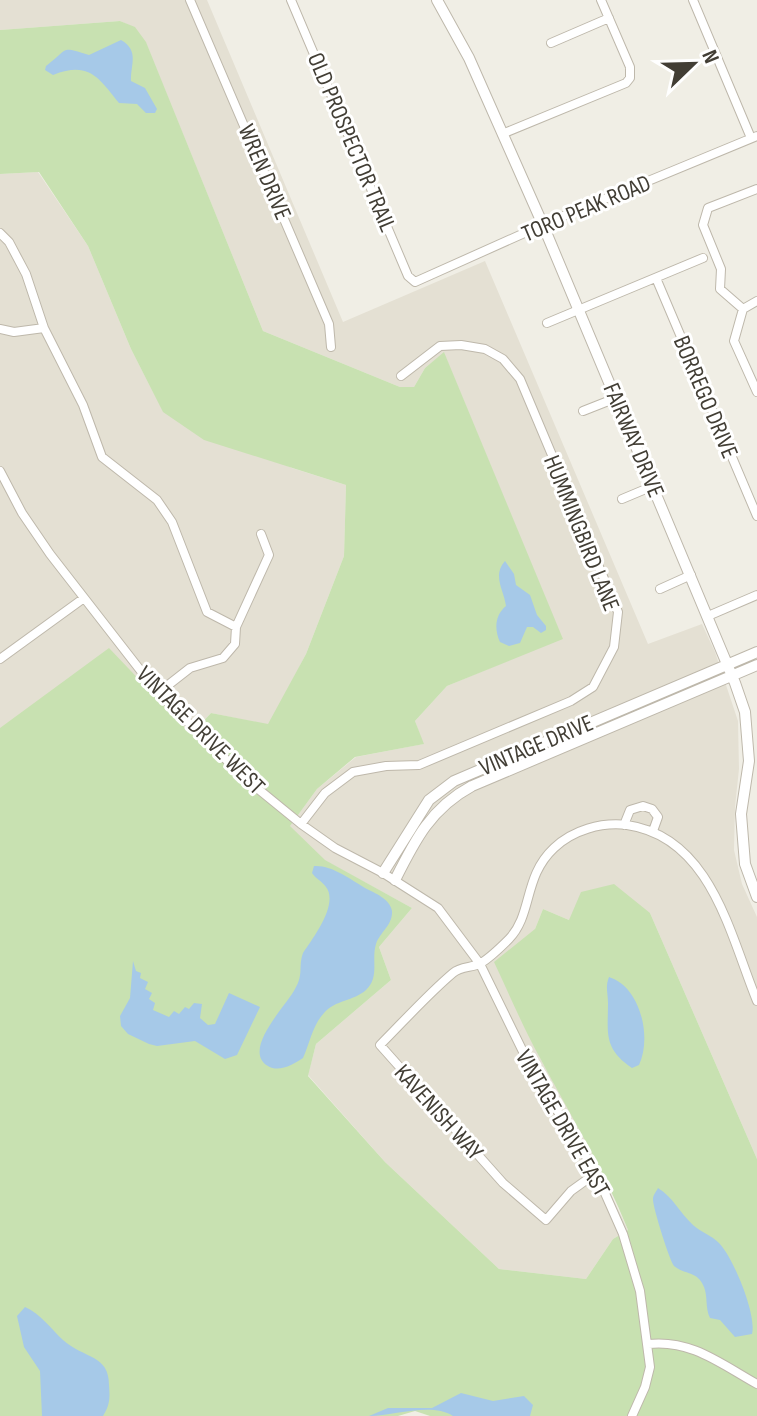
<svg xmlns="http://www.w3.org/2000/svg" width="757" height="1416" viewBox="0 0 757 1416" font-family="'Sofia Sans Condensed',sans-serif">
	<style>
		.residential { fill: #e4e0d3 }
		.green { fill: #c8e1b1 }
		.water { fill: #a6c9e8 }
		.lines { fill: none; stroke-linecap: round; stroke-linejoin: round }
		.minor-casing { stroke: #beb8ab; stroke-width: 10 }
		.tertiary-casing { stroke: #beb8ab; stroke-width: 12 }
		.minor { stroke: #fff; stroke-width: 8 }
		.tertiary { stroke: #fff; stroke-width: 10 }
		.labels { text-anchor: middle; stroke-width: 6; stroke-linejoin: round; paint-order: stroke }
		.street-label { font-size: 24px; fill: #423e35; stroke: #fff }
	</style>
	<rect width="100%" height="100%" fill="#f0eee5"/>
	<path class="residential" d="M0,0H207L343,322L485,261L648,644L702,624L715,652L738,721L739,769L735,807L734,850L742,884L757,917V1159L650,913L569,920L543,909L535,929L539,1056L576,1121L628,1230L613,1239L586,1279L499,1269L385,1162L308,1075L316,1044L391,980L379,947L412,908L324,860L289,827L317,789L356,757L423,744L415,721L447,686L562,638L444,353L425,368L414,387H400L263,331L146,43L135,28L120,21L0,30Z
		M38,172L88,246L131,349L163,411L292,468L346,485L344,556L306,654L269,725L211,713L191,734L0,728V174Z"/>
	<path class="green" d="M120,21L135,27L146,42L263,331L400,387H414L425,368L444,352L563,639L447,686L415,721L424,744L355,757L317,789L290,826L325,860L412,908L379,947L391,980L316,1044L308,1076L385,1162L499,1269L586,1279L613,1239L628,1230C604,1169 570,1115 540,1058C523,1027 509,994 494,962L535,929L543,909L569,920L581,892L614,884L650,913L757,1159V1416H430L415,1411L398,1416H0V728L109,648L191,734L211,713L268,724L306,654L344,556L346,485L204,440L163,412L131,349L88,246L39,172L0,174V30Z"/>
	<path class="water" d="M121,40C140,51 130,65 131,81L145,88L157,109L155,113H146L137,104L119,103C98,77 89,61 53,75L45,70L46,66C70,48 59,46 89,55Z
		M505,561L514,574L516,585L530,595L537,615L546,626V630L541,633L533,627H527L520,643L509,646L500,642C494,629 495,615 506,606C504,590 492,576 505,561Z
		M314,866C332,865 350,879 365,888C375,893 390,899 392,911C393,925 380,932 376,944C371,960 380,977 366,990C354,1001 335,1000 324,1013C312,1026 310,1043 303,1058C294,1064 279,1073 268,1066C241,1050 287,1005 295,989C304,974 298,967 303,953C313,938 339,904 326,887C322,881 316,879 312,873Z
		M133,961L136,971L141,973L140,978L148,982L145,989L152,993L149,999L155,1003L153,1010L169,1017L174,1011L179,1014L185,1007L189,1009L194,1003L202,1004L200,1018L208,1025L215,1024L229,993L260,1007L237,1055L225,1059L195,1041L157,1046L149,1044L128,1034L121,1026L120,1016L130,998Z
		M609,977C641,987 652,1038 639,1065L632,1068C603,1048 608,1033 608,1003C608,993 605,987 609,977Z
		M658,1188C673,1197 680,1213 693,1225C701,1232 711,1235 719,1243C733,1257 757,1315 752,1334L735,1337L720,1320L710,1318C705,1308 708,1297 704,1287C698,1271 685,1275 674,1266C670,1262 652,1205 653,1199C653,1195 656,1192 658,1188Z
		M25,1307C40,1313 51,1329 63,1340C84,1359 109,1354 109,1385C110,1398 110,1405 103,1416H42L40,1371L24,1347L17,1316Z
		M461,1393L493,1401L524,1396L533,1405L530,1416H453C431,1402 394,1416 369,1416L388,1408H432Z"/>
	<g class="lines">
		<defs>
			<path id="minor" d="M190,0L329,324L331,347
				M291,0L408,276L415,282L549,222L757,136
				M693,0L751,138
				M551,43L609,18
				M502,134L626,83L630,78V67L601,0
				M757,189L708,208L703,225L721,269L720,289L743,309L734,341L757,392
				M0,233L9,242L26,274L44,328L83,405L102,457L157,500L172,522L207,612L236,627
				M656,278L757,516
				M743,309L757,301
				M547,323L703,258
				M0,329L14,332L44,328
				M583,411L616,398
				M0,471L22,513L50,554L158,693L246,779L301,824L335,848L383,873L438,908L480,964L532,1070L596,1173L623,1234L640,1291L650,1367L645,1387L632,1416
				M622,499L653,486
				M660,589L691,575
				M708,616L757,595
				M0,659L84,598
				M158,693L190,668L223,658L235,644L236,627L269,555L261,534
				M301,824L325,793L353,772L386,766L419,765L571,701L593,687L614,647L618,612L520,379L503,359L485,349L461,345L440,346L401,376
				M624,825L630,810L643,806L652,809L658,817L653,831
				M596,1173L571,1191L546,1220L503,1183L380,1045C404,1021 427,995 453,973C461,966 473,968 481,963C491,957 501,947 509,939C533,914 523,877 554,848C573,830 601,822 627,825C711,837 730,935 757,1001
				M648,1344C691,1339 721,1364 757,1384"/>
			<path id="tertiary" d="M437,0L469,58L543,225L735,683L745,712L749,761L741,814L745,864L757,897
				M383,873L429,800L454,781L757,652
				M395,880C415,840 431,808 472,786L757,665"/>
		</defs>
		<use href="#minor" class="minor-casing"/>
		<use href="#tertiary" class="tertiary-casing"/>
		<use href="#minor" class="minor"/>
		<use href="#tertiary" class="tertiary"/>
	</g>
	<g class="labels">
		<g class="street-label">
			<text transform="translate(352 142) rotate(67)" y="8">OLD PROSPECTOR TRAIL</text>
			<text transform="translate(265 172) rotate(67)" y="8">WREN DRIVE</text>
			<text transform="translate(586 208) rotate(-23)" y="8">TORO PEAK ROAD</text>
			<text transform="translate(706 397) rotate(67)" y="8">BORREGO DRIVE</text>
			<text transform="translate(634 440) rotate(67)" y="8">FAIRWAY DRIVE</text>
			<text transform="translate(582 533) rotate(68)" y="8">HUMMINGBIRD LANE</text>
			<text transform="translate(201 730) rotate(45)" y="8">VINTAGE DRIVE WEST</text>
			<text transform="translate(536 745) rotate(-23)" y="8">VINTAGE DRIVE</text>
			<text transform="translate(439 1112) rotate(48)" y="8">KAVENISH WAY</text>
			<text transform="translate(563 1123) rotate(60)" y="8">VINTAGE DRIVE EAST</text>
		</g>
	</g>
	<g transform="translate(693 64) rotate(67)" stroke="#ffffff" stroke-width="6" paint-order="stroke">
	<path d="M0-6L14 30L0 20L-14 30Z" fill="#423e35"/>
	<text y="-12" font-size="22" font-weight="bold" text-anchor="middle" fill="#423e35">N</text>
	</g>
</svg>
